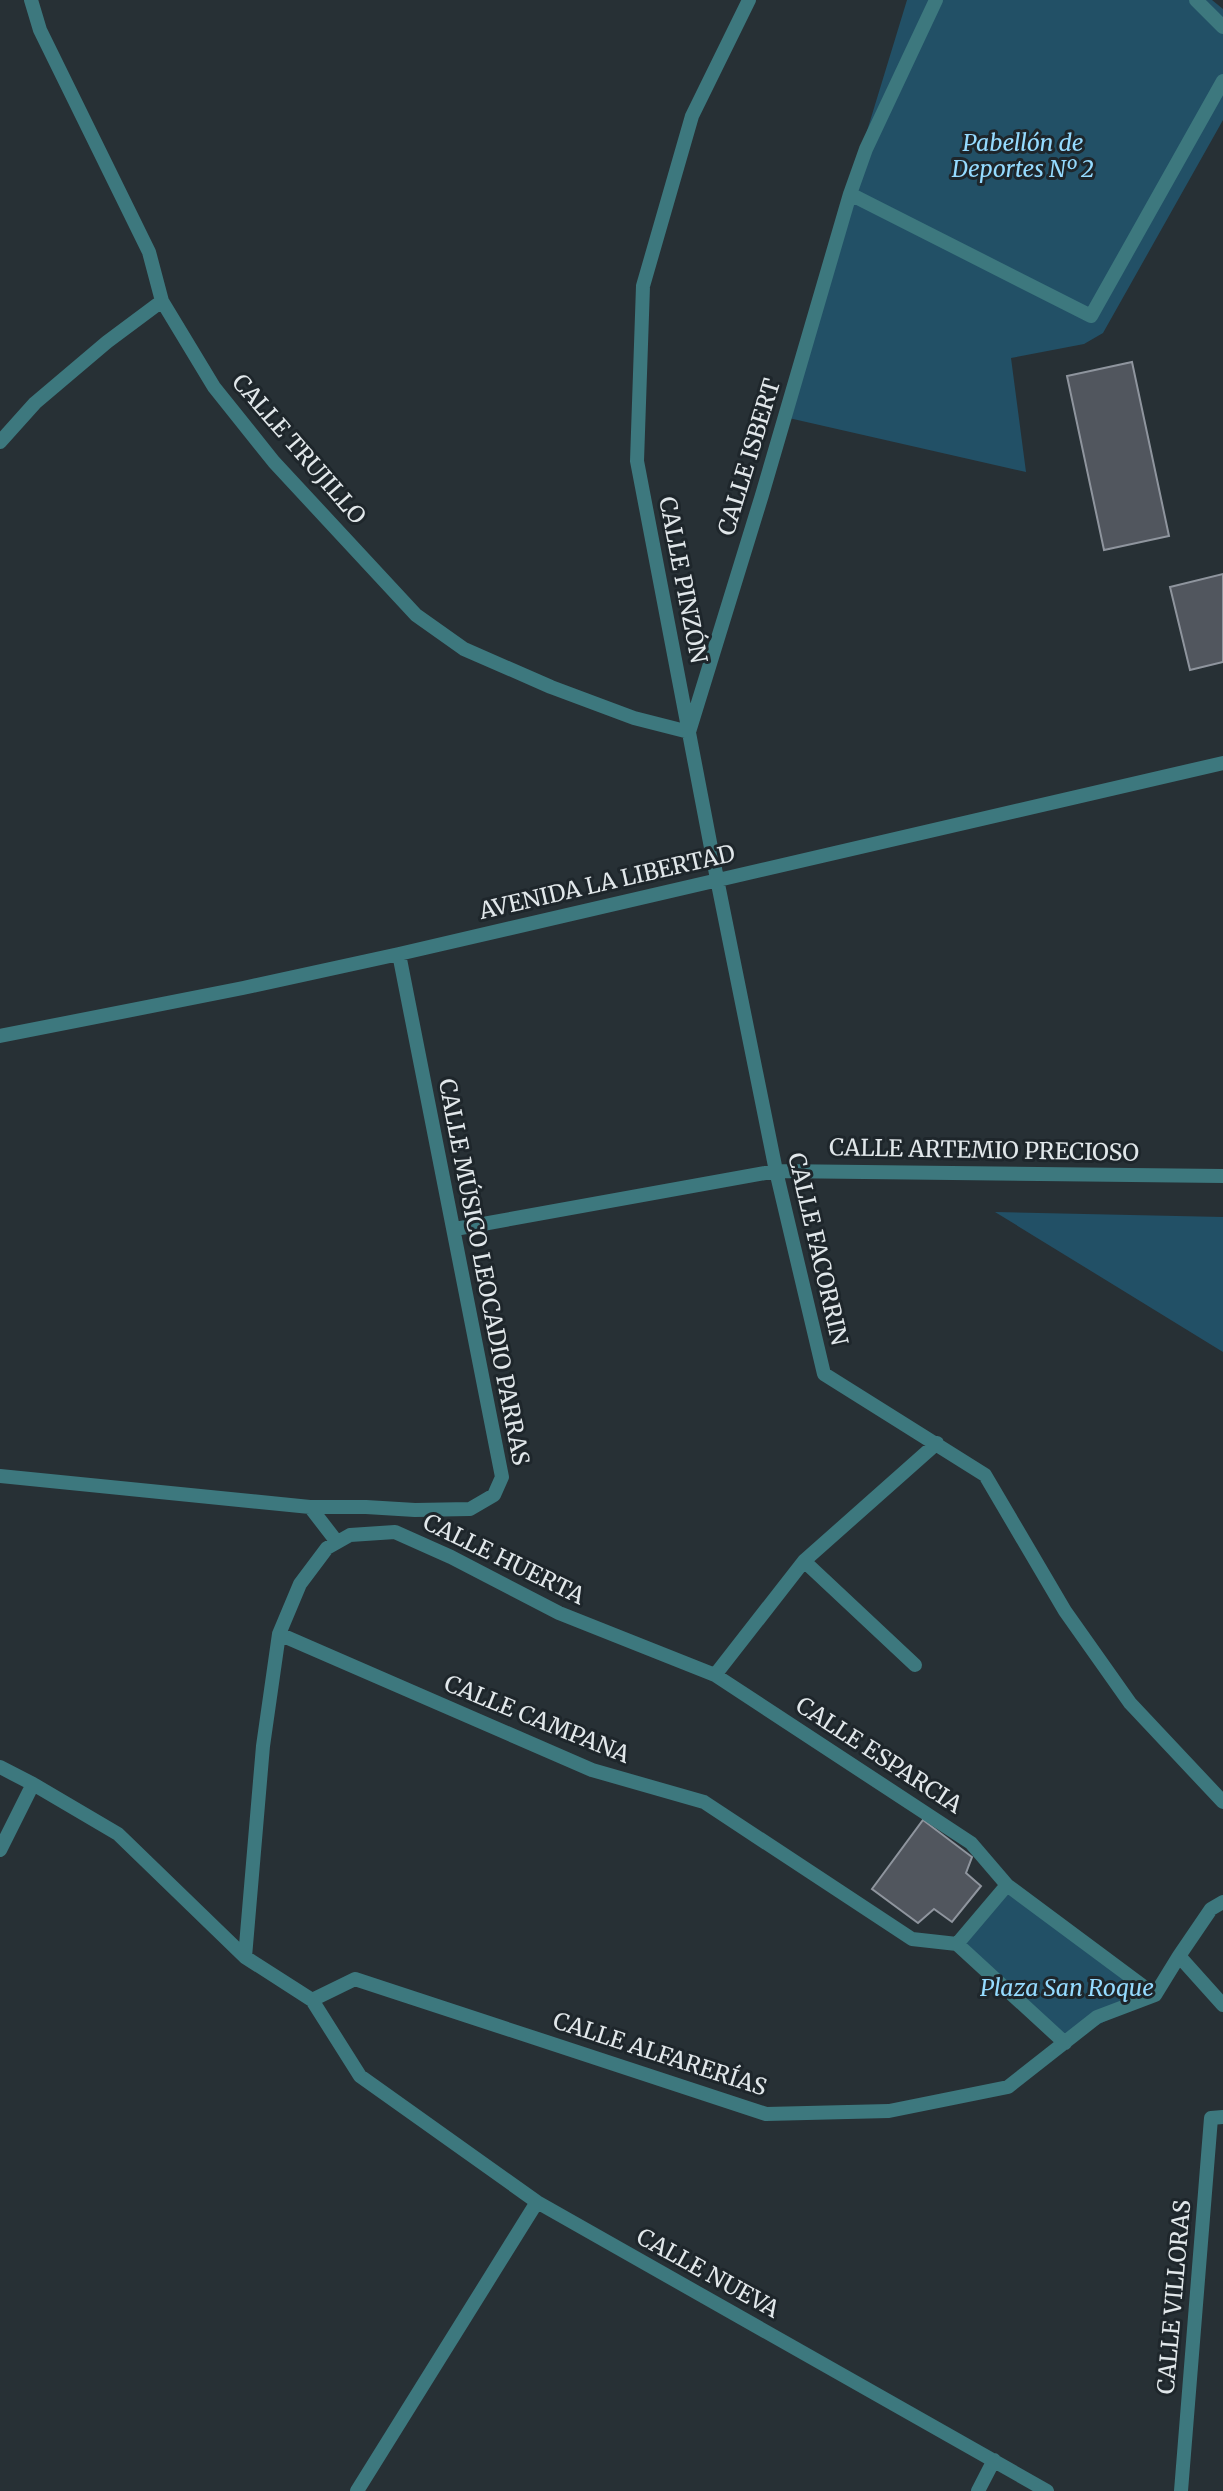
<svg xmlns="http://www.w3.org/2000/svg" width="1223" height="2491" viewBox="0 0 1223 2491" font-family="Merriweather,serif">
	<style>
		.green { fill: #225066 }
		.building { fill: #51565e; stroke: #8f959e; stroke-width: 2 }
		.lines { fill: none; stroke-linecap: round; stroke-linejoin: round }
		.street { stroke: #3d787e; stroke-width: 14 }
		.labels { text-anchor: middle; stroke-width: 6; stroke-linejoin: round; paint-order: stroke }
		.park-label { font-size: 23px; font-style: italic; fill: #95dbff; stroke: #1e262b }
		.street-label { font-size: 23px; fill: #e1e7ea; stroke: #1e262b }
	</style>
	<rect width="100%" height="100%" fill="#273035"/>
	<path class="green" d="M907,0H1212L1223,9V120L1103,333L1084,344L1011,358L1026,472L780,416Z
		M995,1212L1223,1217V1352Z
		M1003,1889L1149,1997L1065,2043L960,1940Z"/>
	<path class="building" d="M1132,362L1169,536L1104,550L1067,376Z
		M1223,574V662L1190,670L1170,587Z
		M923,1820L972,1857L966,1873L981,1886L952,1922L934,1909L918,1923L872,1889Z"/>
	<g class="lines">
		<path class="street" d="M31,0L40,30L149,252L162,301L214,387L274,462L416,615L464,649L551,687L634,718L689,732L762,495L850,194L866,149L936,0
			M749,0L692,116L643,286L637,461L717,879L776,1171L824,1374L985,1475L1065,1611L1130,1703L1223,1802
			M1196,0L1223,27
			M850,194L1091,316L1223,81
			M0,442L35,403L107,342L162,301
			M0,1036L243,988L399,954L1223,763
			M455,1229L776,1171L1223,1176
			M0,1476L310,1507L337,1542
			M310,1507H366L415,1510L470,1509L494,1495L502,1477L399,954
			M804,1561L915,1665
			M279,1634L592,1770L704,1802L912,1939L957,1944
			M715,1675L804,1561L937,1443
			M0,1767L33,1784L118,1834L245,1957L312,2000L360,2076L537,2202L1047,2491
			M0,1850L33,1784
			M1179,1956L1223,2005
			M245,1957L263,1746L279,1634L300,1584L327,1548L350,1535L395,1532L451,1557L559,1613L715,1675L971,1843L1007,1885
			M312,2000L355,1979L766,2114L889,2111L1008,2087L1097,2017L1155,1995L1179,1956L1211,1909L1223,1902
			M1065,2043L957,1944L1007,1885L1155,1995
			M357,2491L537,2202
			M978,2491L994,2460
			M1181,2491L1211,2118L1223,2117"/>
	</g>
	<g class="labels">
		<g class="park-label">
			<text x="1023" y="151">Pabellón de<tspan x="1023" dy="26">Deportes Nº 2</tspan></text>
			<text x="1067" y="1996">Plaza San Roque</text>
		</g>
		<g class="street-label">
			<text transform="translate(299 449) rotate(49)" y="8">CALLE TRUJILLO</text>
			<text transform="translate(749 457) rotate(-73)" y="8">CALLE ISBERT</text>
			<text transform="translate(683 580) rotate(79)" y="8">CALLE PINZÓN</text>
			<text transform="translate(607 882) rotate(-13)" y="8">AVENIDA LA LIBERTAD</text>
			<text transform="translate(984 1150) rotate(1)" y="8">CALLE ARTEMIO PRECIOSO</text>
			<text transform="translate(818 1249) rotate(77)" y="8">CALLE FACORRIN</text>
			<text transform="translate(484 1272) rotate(79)" y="8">CALLE MÚSICO LEOCADIO PARRAS</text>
			<text transform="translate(504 1559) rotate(26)" y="8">CALLE HUERTA</text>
			<text transform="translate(537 1719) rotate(22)" y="8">CALLE CAMPANA</text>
			<text transform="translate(879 1755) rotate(33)" y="8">CALLE ESPARCIA</text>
			<text transform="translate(660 2054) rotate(18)" y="8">CALLE ALFARERÍAS</text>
			<text transform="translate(708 2273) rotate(29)" y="8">CALLE NUEVA</text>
			<text transform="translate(1174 2297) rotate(-85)" y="8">CALLE VILLORAS</text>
		</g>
	</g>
</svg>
